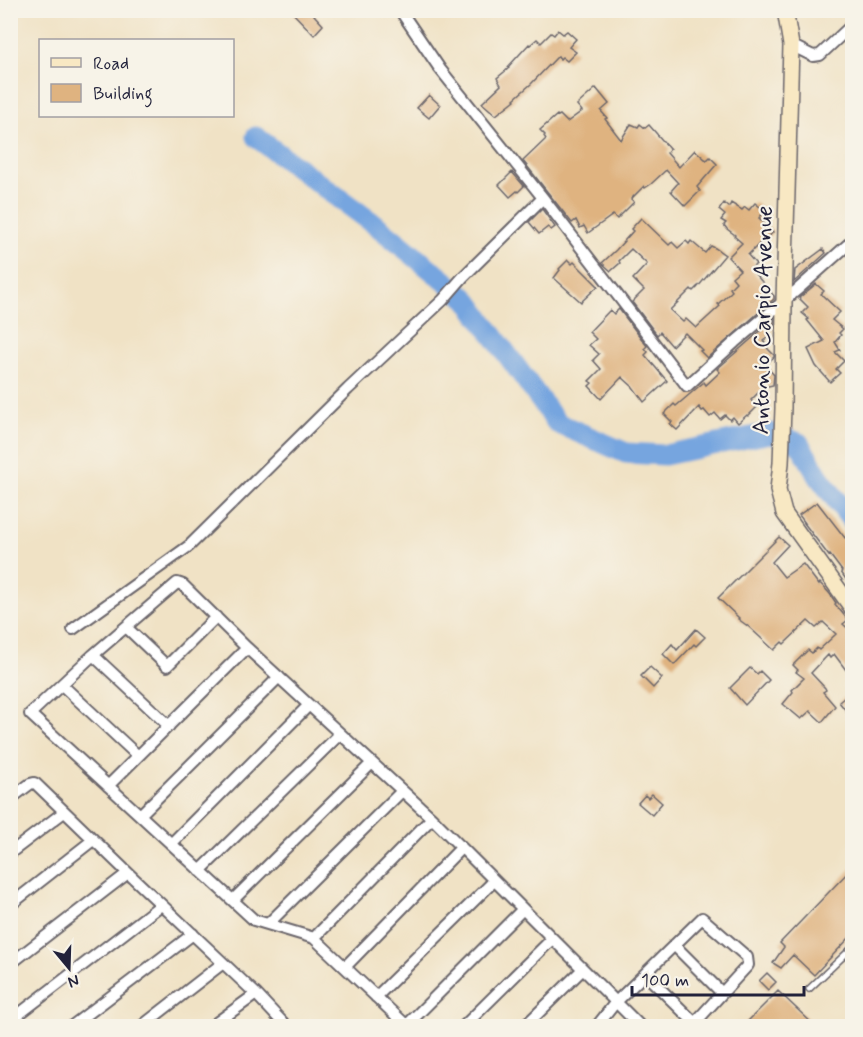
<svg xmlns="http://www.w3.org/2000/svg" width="863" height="1037" viewBox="0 0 863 1037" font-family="Mynerve,sans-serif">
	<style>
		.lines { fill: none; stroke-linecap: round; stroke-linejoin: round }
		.river { stroke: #76a5df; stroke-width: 21 }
		.building { fill: #dfb380 }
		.lane-casing { stroke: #6a656b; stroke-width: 8 }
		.street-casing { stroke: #6a656b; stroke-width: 14 }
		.secondary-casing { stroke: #6a656b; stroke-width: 18 }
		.lane { stroke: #fff; stroke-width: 5 }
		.street { stroke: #fff; stroke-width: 10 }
		.secondary { stroke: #f8e8c3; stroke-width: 15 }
		.labels { text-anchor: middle; stroke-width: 4.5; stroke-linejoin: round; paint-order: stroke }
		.street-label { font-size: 24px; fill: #22223b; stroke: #f7f3e8 }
	</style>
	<rect width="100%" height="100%" fill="#f7f3e8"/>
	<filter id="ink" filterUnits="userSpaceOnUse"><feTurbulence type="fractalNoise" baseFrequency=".0167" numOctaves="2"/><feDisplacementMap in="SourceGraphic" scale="12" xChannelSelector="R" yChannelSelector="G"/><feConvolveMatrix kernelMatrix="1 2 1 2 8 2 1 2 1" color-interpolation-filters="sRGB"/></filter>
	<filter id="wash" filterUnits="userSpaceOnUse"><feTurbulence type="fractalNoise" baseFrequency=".008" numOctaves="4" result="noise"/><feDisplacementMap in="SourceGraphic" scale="24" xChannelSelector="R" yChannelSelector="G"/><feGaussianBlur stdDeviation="1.35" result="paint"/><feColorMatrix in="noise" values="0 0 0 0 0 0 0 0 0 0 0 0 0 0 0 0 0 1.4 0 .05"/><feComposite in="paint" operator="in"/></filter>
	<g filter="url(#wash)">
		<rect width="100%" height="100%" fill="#f0e2c5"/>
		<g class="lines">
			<path class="river" d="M256,137L381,229L466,298L557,423L626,453L665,455L770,433L799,443L819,477L852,521"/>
		</g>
		<g id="blocks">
			<path class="building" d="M290,10H318L314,15L323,25L314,35Z
				M558,30L563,34L567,31L576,39L569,47L576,52L567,61L562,57L560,59L558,56L531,84L514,99L515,100L496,115L482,103L501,85L497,78L509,68L508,67L529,44L530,45L537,39L541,43L551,33L554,35Z
				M596,88L609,104L601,111L607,118L605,119L621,140L631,124L638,127L640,124L645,128L649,125L670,149L667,153L679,167L695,150L705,159L707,160L710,157L717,164L697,187L700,191L685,206L671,191L678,183L666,170L651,184L645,188L644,186L631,199L634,202L617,219L613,215L588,233L584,226L580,228L576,220L572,223L523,161L546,139L544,136L545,135L540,130L557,115L558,116L560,115L567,122L582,111L577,105Z
				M429,95L440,105L429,118L417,108Z
				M512,172L524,186L518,192L517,191L510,197L499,185Z
				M724,203L729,207L731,203L742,210L745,207L749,210L755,203L765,211L759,218L773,232L765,241L764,239L748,255L756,264L751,269L774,296V299L707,358L700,351L702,350L685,333L672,346L660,332L657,335L632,302L644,290L633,279L647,264L631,249L619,261L620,263L611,271L602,263L616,250L633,231L631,229L641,218L669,245L672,242L678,248L686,241L689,244L691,241L705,253L711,246L715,248L725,255L697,288V287L693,291L691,289L670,310L683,322L686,319L696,328L720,306L718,304L732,291L730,288L736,282L732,277L740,270L728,257L742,243L734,236L735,235L727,229L724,225L726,223L721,220L725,215L719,210Z
				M542,209L555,227L551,230L548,227L539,234L529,222Z
				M823,249L826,253L794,282L795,270Z
				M568,260L572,264L574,262L598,286L581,302L554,278L560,270L559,269Z
				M816,284L824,291L821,294L840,312L832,320L843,329L839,333L841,335L835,342L840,350L835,352L844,361L836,369L840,373L830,382L816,366L808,349L824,341L807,320L809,319L802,313L808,307L799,298Z
				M619,309L647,346L645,348L648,352L645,355L667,381L644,402L633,387L622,377L601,399L589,386L592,383L589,381L601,369L593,360L599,354L589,345L596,339L589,332L610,310L614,314Z
				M774,319V328L768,333L770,335L763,341L768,347L767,348L774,355V357L765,365L774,375L773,385L764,387L751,400L757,407L748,416L747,415L738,423L733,417L730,420L725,415L720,419L715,413L710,417L704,410L702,411L699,407L677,430L670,424L672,422L664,414L674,404L676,406L704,382L706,385L720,372L717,369Z
				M817,502L845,538L852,532V588L841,572L842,571L830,555L829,556L804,523H805L799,515Z
				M779,537L788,545L772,562L784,577L803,564L819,585L820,583L830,594L836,603L835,604L848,620L843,624L852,632V678L834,654L830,658L828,655L811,673L825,688L826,690L823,692L835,706L822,722L810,711L801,719L783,704L793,692L792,690L804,678L796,672L798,670L793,665L808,650L812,653L817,648L819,650L836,634L823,622L816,628L808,621L784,644L782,642L774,650L749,627L738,619L739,618L718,598Z
				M696,629L705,637L696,646L694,644L674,665L663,654L672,644L677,650Z
				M650,667L662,678L653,688L641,676Z
				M750,668L757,674L760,671L769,680L745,705L730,688Z
				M852,691V718L839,702Z
				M652,794L662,803L652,815L638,803L645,795L648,798Z
				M852,868V935L814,975L793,955L781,968L773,963L784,947L780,943Z
				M767,973L776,982L768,990L759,981Z
				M778,991L815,1026H743Z"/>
		</g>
	</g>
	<g filter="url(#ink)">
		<use href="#blocks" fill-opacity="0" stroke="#6a656b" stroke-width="1.5"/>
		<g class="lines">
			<defs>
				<path id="lane" d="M809,989L852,948"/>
				<path id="street" d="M400,10L440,69L543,198L687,386L735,342L797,290L852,241
					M791,45L813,56L820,55L852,25
					M126,627L167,666L216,617
					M73,629L189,546L348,389L443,300L463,277L543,198
					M93,655L169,726
					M62,685L138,756
					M108,786L247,648
					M10,799L30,784L34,783L36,784L128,873L256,994L286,1026
					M140,815L279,677
					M171,844L309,705
					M10,853L64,812
					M200,871L340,734
					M233,900L372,763
					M10,905L93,840
					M268,924L402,791
					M314,938L432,818
					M674,945L722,993
					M10,964L128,873
					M345,967L461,848
					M645,974L695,1023
					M376,997L494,881
					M10,1021L161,905
					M72,1026L193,934
					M142,1026L223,963
					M212,1026L256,994
					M406,1026L522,910
					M407,1026L314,938L254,920L30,714L93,655L177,583L183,585L247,648L432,818L640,1026
					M464,1026L552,939
					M525,1026L582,970
					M597,1026L615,1003L702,918L747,957L748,965L692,1026"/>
				<path id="secondary" d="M785,10L791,45L784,302L783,408L781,463L778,490L784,513L852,608"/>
			</defs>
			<use href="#lane" class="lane-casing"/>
			<use href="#street" class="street-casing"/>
			<use href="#secondary" class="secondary-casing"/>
			<use href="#lane" class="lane"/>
			<use href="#street" class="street"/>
			<use href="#secondary" class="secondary"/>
		</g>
	</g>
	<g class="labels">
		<g class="street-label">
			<text transform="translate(762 320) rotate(-89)" y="8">Antonio Carpio Avenue</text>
		</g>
	</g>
	<rect width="863" height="1037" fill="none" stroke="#f7f3e8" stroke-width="36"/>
	<rect x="39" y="39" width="195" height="78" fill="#f7f3e8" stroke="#a29fa3" stroke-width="1.5"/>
	<rect x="51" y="58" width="30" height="9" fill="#f8e8c3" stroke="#a29fa3" stroke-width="1.5"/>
	<text x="93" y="69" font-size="18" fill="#22223b">Road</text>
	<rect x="51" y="84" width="30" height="18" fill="#dfb380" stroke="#a29fa3" stroke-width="1.5"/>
	<text x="93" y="99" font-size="18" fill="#22223b">Building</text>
	<g transform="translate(69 968) rotate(161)" stroke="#f7f3e8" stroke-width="4.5" paint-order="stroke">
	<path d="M0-4.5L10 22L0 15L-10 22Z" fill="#22223b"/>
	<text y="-9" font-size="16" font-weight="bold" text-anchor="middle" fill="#22223b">N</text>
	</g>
	<path d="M632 986v9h172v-9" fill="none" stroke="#22223b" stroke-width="3"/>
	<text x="641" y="986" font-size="18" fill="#22223b" stroke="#f7f3e8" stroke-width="4.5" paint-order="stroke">100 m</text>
</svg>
